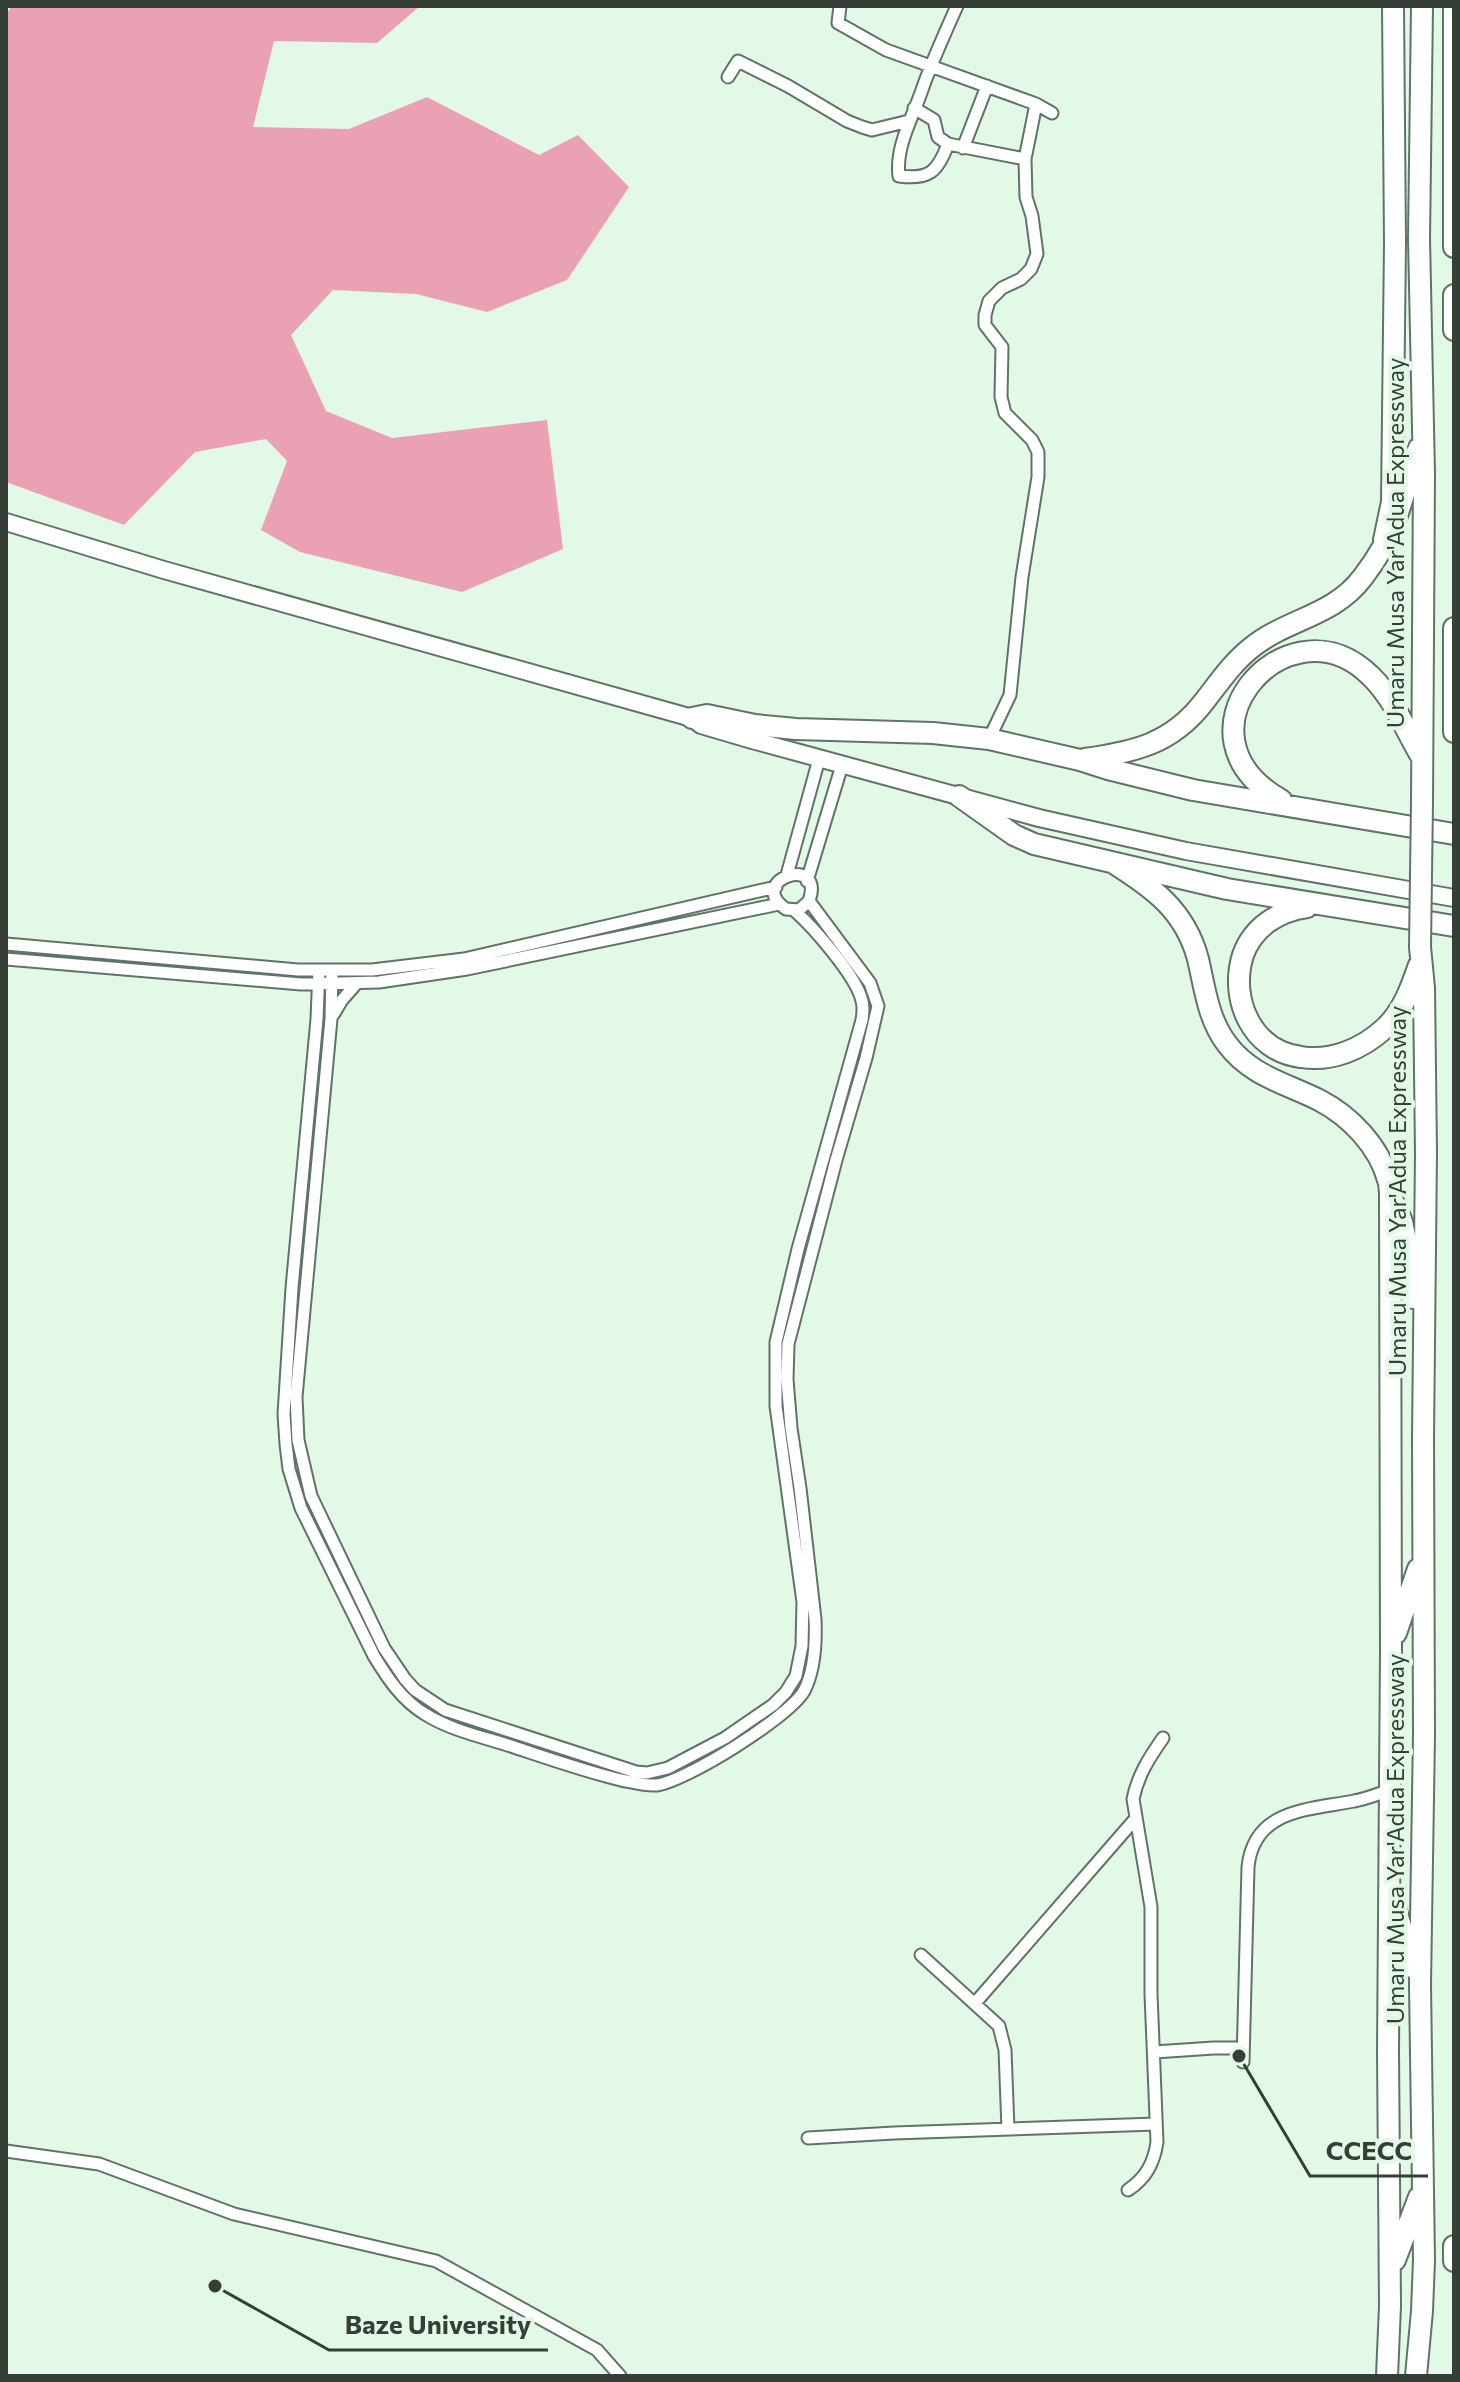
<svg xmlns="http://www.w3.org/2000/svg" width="1460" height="2382" viewBox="0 0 1460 2382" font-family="Commissioner,sans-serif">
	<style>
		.forest { fill: #eba1b5 }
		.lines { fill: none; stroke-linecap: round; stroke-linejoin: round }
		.street-casing { stroke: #607465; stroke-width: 15 }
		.primary-casing { stroke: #607465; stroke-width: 20 }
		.highway-casing { stroke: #607465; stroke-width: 24 }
		.street { stroke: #fff; stroke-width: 11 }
		.primary { stroke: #fff; stroke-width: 16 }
		.highway { stroke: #fff; stroke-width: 20 }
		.highway-bridge-casing { stroke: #607465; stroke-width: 24; stroke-linecap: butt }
		.highway-bridge { stroke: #fff; stroke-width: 20 }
		.labels { text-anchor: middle; stroke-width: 8; stroke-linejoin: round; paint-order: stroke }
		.street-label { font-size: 24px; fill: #353e37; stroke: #e2f9e7 }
		.leader { fill: none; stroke: #353e37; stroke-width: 3 }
		.callout-dot { fill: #353e37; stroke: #e2f9e7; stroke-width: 3 }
		.callout-label { font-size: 26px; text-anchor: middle; font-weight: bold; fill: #353e37; stroke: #e2f9e7; stroke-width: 8; stroke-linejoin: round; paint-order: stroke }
	</style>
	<rect width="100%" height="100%" fill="#e2f9e7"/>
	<path class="forest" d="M12,6H420L377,43L274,41L253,127L349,129L427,97L539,155L578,135L629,187L567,280L487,312L416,294L333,290L291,335L326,411L392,438L547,420L563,549L462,592L300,552L261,530L287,461L266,439L195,452L124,525L6,482V14Z"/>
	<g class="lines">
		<defs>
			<path id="street" d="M840,6L838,23L886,50L1036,104L1052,113
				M728,77L738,61L788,86L847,121L862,127L872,130L909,121
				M914,108L934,120L938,137L948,144L1025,159
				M948,144C938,171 930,180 899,176C895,146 914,115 923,87C933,59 945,33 957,6
				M963,148L987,86
				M989,739L1010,695L1022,577L1038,477V452L1032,440L1005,413L1001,397L1002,347L985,325V315L989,301L1002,288L1021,279L1031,269L1037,254L1032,216L1026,197L1025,159L1036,104
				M787,875L819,759
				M807,881L842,765
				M6,944L298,970H372L464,959L776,887
				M6,959L301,984L379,982L467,969L779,904
				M319,970L317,1019L292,1288L284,1414L286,1444L289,1469L301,1508L374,1656C388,1679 402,1700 425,1714C450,1730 483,1737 511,1746C547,1758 584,1771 621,1780C632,1782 645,1786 657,1785C688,1780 789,1717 804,1691C815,1670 816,1642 815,1619L800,1488L791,1428L787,1379L788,1344L836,1160L866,1058L878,1006L870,983L809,901C826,853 744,880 786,909L799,910L809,901
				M332,970L331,1019L296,1397L298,1440L311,1496L384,1648L405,1679L415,1690L445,1710L636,1772L647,1773L668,1768L725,1738L773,1705L786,1692L796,1676L802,1646L803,1602L776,1406V1342L798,1249L862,1020C863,1014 864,1008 862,1001C857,977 814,928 795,911
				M333,1015L342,1000L356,984
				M921,1955L999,2026L1005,2050L1008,2129
				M976,2002L1136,1818
				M1154,2052L1214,2048H1242
				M1243,2062L1248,1867C1254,1809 1308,1810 1354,1801C1366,1799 1378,1794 1390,1790
				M808,2138L894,2133L1156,2124
				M6,2151L99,2164L234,2214L436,2261L597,2350L620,2376
				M1128,2190C1146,2178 1154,2163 1157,2142L1151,1994V1907L1133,1799C1138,1775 1149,1758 1163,1738"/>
			<path id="primary" d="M6,522L164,570L692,718L701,725L752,740L1039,818L1186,851L1454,898"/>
			<path id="highway" d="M1454,6V247
				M1454,295V330
				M1384,540L1392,502L1395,243L1393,6
				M1454,628V732
				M692,718L707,715L755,725L796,729L933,733L989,739L1080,760L1108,769L1193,790L1454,834
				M1085,759C1134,752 1171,744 1203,703C1218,684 1232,663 1251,648C1288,618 1333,617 1363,577C1376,560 1389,538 1396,518C1405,495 1409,471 1419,448
				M959,796L1014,835L1034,844L1227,889L1454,926
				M1281,800C1167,735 1283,602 1364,670C1392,693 1403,726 1421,756
				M1422,802L1424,474L1419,239L1422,6
				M1112,862C1152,887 1185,910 1198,959C1205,989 1208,1019 1227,1044C1251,1076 1285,1083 1319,1100C1350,1116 1379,1146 1388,1180C1390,1184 1389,1188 1390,1192C1392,1204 1401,1214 1403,1226C1408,1249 1411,1274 1413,1298
				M1307,907C1278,911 1253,927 1243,955C1229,999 1252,1051 1301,1057C1332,1062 1362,1049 1385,1028C1403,1011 1411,988 1419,965
				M1396,1633L1418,1569
				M1395,1908L1415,1969
				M1454,2246V2261
				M1395,2260L1419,2197
				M1387,2376L1390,2306L1388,2051L1391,1651L1390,1192
				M1416,2376L1422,2311L1424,2260L1420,1985L1424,1734L1423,1438L1426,1153L1424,988L1420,947"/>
		</defs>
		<use href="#street" class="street-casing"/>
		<use href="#primary" class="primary-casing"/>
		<use href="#highway" class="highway-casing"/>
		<use href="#street" class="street"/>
		<use href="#primary" class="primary"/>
		<use href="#highway" class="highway"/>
		<defs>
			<path id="highway-bridge" d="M1420,947L1422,802"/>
		</defs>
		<use href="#highway-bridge" class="highway-bridge-casing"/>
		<use href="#highway-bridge" class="highway-bridge"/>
	</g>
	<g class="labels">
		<g class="street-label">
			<text transform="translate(1396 543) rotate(-90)" y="8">Umaru Musa Yar'Adua Expressway</text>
			<text transform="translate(1398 1191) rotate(-90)" y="8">Umaru Musa Yar'Adua Expressway</text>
			<text transform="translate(1396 1839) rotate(-90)" y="8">Umaru Musa Yar'Adua Expressway</text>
		</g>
	</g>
	<path class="leader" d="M1239 2056L1310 2176H1428M215 2286L329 2350H548"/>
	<g class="callout-dot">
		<circle cx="1239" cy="2056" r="8"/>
		<circle cx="215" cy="2286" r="8"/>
	</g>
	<g class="callout-label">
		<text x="1369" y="2160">CCECC</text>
		<text x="438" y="2334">Baze University</text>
	</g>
	<rect width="1460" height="2382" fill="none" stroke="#353e37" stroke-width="16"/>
</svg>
